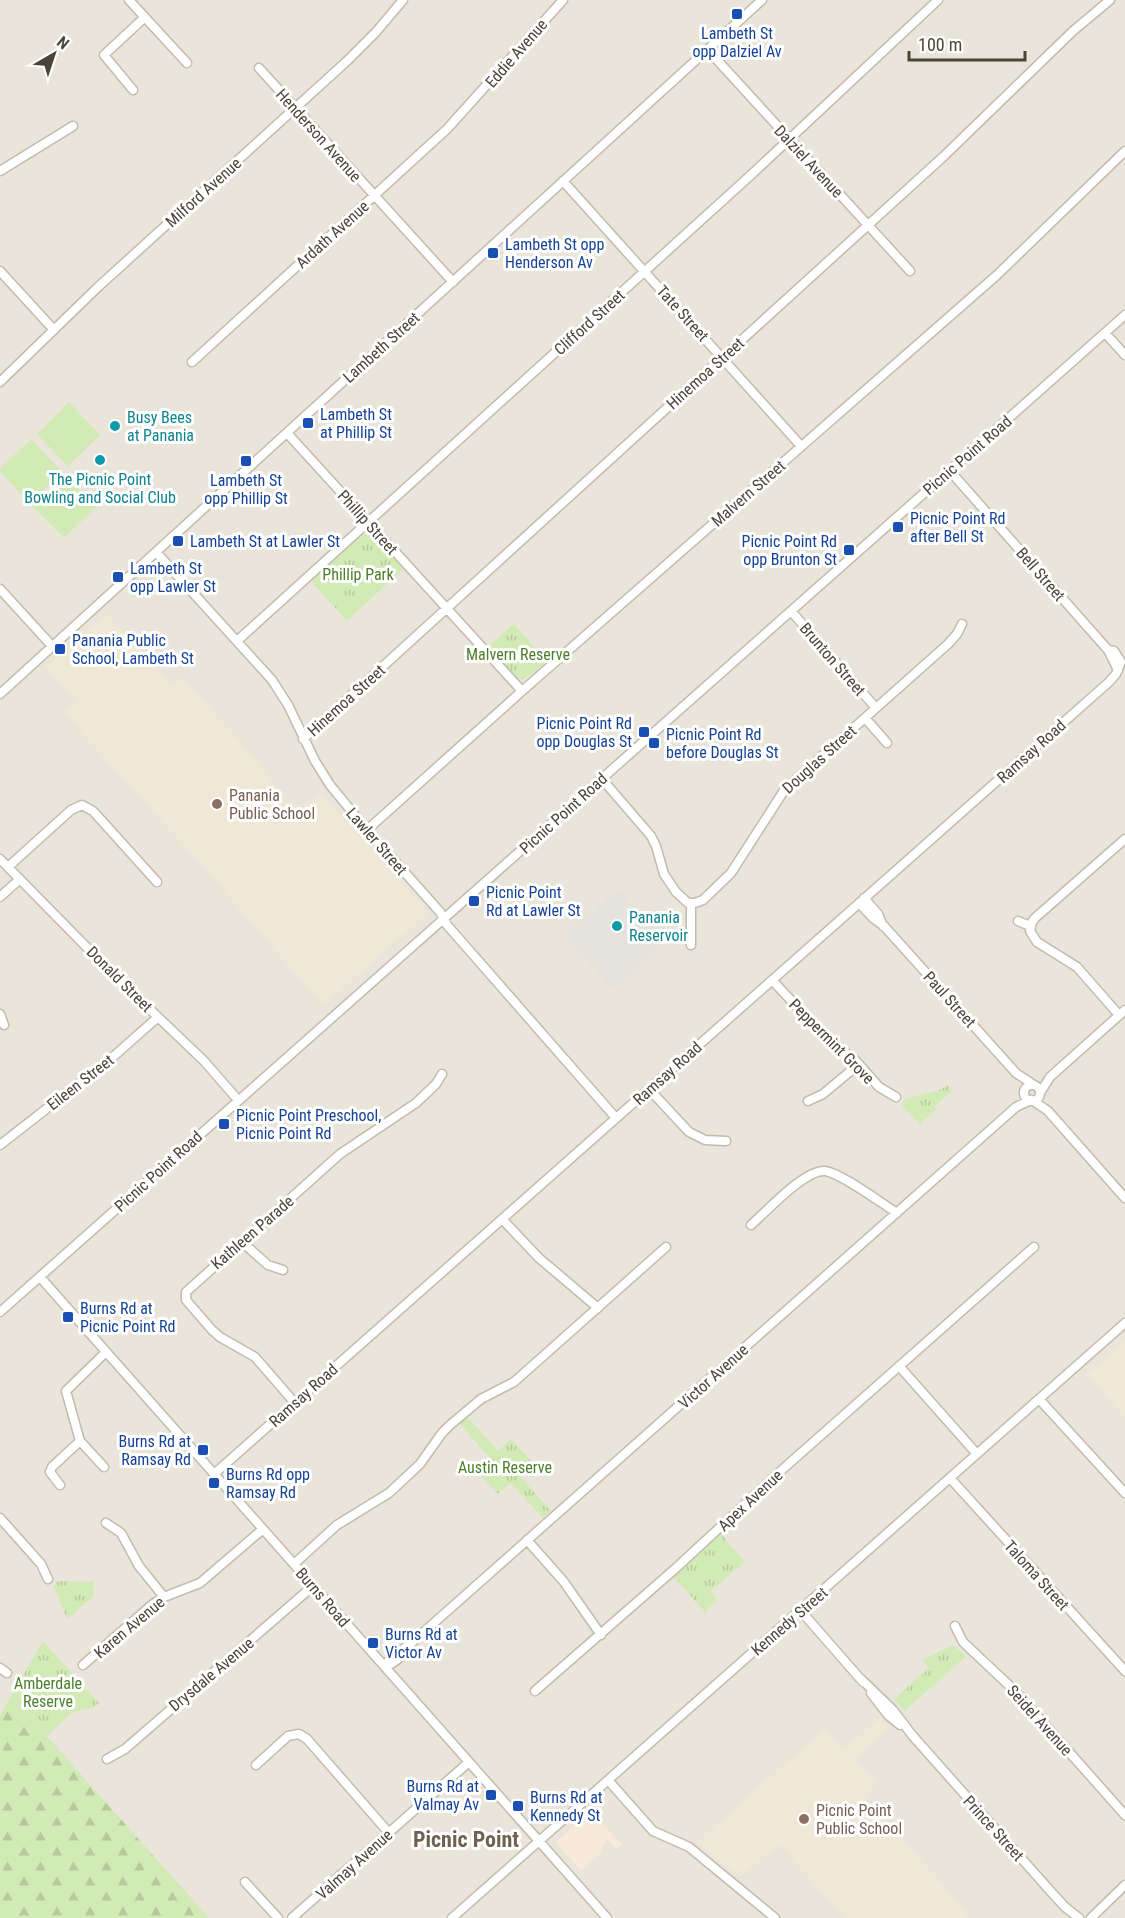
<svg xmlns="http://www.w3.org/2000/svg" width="1125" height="1918" viewBox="0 0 1125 1918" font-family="'Roboto Condensed',sans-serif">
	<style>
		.residential { fill: #eae5da }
		.commercial { fill: #f7ead8 }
		.industrial { fill: #e6e2dd }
		.education { fill: #efe8d6 }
		.grass { fill: url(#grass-tufts) }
		.forest { fill: url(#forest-firs) }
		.pitch { fill: #d2eab5 }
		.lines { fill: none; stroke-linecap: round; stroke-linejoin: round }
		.minor-casing { stroke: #c2bbae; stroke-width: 11 }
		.minor { stroke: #fff; stroke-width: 8 }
		.transit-dot { fill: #1a4fb4; stroke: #fff; stroke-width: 2 }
		.culture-dot { fill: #0f9aa8; stroke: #fff; stroke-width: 2 }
		.education-dot { fill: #8d6e63; stroke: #fff; stroke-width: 2 }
		.labels { text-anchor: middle; stroke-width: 6; stroke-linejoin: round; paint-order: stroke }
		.transit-label { font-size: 16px; fill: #164399; stroke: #fff; text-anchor: start }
		.street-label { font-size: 16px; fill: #4b4439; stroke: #fff }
		.culture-label { font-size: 16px; fill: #0d838f; stroke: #fff; text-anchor: start }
		.park-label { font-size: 16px; fill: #4a7f2a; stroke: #fff }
		.education-label { font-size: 16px; fill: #785e54; stroke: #fff; text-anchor: start }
		.district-label { font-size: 22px; font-weight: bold; fill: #6e6250; stroke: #fff }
	</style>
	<defs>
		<pattern id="grass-tufts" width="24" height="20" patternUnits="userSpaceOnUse" patternTransform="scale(1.5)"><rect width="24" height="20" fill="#d2eab5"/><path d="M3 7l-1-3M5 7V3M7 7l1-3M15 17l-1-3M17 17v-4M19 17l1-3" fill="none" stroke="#b6ca9c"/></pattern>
		<pattern id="forest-firs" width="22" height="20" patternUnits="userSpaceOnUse" patternTransform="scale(1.5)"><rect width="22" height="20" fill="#d2eab5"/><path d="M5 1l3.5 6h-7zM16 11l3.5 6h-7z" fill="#b6ca9c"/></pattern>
	</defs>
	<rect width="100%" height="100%" fill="#f6f3ec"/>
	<path class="residential" d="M0,0H1125V1918H172L0,1736Z"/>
	<path class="commercial" d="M591,1811L622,1845L617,1849L607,1840L603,1844L601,1853L581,1871L556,1842Z"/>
	<path class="industrial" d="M618,889L665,942L612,989L565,936Z"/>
	<path class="education" d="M106,613L173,686L182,678L257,760L295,815L321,793L428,913L323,1006L202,865L64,713L77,701L46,668Z
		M1125,1341V1417L1086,1375Z
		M880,1718L889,1728L854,1759L877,1784L864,1796L969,1914L964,1918H845L779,1844L740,1877L697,1842L825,1729L844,1749Z"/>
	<path class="grass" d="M366,534L375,536L404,568L347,621L311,581L359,536Z
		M514,624L547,661L523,680L517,678L488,647Z
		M947,1085L952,1091L935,1106L937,1109L920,1124L902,1105L905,1099L942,1089Z
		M467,1416L498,1451L511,1439L533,1463L519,1475L551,1511L543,1518L511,1483L498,1494L476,1470L490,1458L459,1423Z
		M720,1533L745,1562L710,1592L717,1600L705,1612L673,1576Z
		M58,1581L93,1582L94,1596L67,1619L54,1587Z
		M43,1641L99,1703L93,1708L73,1712L47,1736L11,1696Z
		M953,1645L966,1656L905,1711L894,1699L929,1668L922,1660Z"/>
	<path class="forest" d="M11,1696L209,1918H0V1716Z"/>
	<path class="pitch" d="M69,402L100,435L68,466L37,434Z
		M31,439L62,472L30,503L0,472V469Z
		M65,475L96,507L64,538L32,506Z"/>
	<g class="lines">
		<defs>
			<path id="minor" d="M129,0L187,63
				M708,50L910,271
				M259,68L453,282
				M133,90L104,55L145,17
				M0,171L73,126
				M563,181L801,446
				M0,271L54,330
				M1105,333L1125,355
				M192,362L447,129L563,0
				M0,382L98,287L347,61L376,32L403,0
				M287,433L522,691
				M950,471L1108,650L1118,670
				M156,552L272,680L288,705L315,761L330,785L367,830L440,912L447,925L616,1118
				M0,589L52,646
				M791,611L876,708
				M237,641L752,174L938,0
				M0,694L762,0
				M865,718L887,743
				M303,739L944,156L1073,31L1110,0
				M602,779L651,836L656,846L664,874L676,892L688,903H695L703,900L731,873L785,789L948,644L957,634L962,624
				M367,830L522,691L997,275L1125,151
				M0,859L113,974L204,1061L238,1100
				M8,867L71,810L82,805L93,811L157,882
				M0,897L20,879
				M864,898L878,914L883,926
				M859,903L873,918L884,926L1016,1073L1034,1085
				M1018,921L1030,926
				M691,945V903
				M772,980L824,1036L854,1059L879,1087L896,1097
				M0,1014L4,1025
				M1119,1015L1077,967L1037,942L1030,931L1032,922L1035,918L1125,839
				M1024 1093a8 8 0 1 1 16 0a8 8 0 1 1-16 0Z
				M649,1089L689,1132L705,1140L726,1141
				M1040,1093L1050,1077L1125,1010
				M1032,1100L1048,1111L1125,1198
				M808,1101L823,1094L859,1064
				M0,1145L114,1056L158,1017
				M502,1219L539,1258L598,1308
				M751,1225C766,1212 805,1169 825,1171C841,1173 881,1203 897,1213
				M241,1241L268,1265L283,1270
				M40,1277L607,1918
				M0,1312L1125,315
				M899,1366L977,1454
				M1039,1399L1125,1493
				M294,1402L255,1357L220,1337L212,1330L186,1300V1292L340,1154L416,1103L436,1084L442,1074
				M80,1441L104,1467
				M214,1474L1109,682L1116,674L1121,662L1114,651L1108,650
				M950,1478L1125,1671
				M60,1485L50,1472L52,1467L80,1441L66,1391L106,1352
				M0,1518L41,1564L48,1579
				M106,1523L121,1533L139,1566L164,1597
				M527,1540L564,1582L601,1635
				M294,1564L337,1525L389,1493L420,1464L442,1433L450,1425L481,1399L514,1382L666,1247
				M801,1611L863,1682
				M955,1626L963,1642L1015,1691L1125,1815
				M83,1665L153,1604L164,1597L200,1583L263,1529
				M385,1666L391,1657L409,1645L1016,1107L1031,1100
				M385,1666C396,1663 402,1656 408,1646
				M0,1668L7,1673
				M861,1679L893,1710L912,1735L1053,1894L1065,1907L1079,1918
				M535,1691L676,1568L784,1468L1034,1247
				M871,1693L888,1715L900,1725
				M107,1759L125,1749L313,1586
				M256,1765L288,1736L299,1734L307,1739L389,1833
				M608,1780L653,1831L689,1847L775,1918
				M245,1882L278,1918
				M292,1918L469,1762
				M452,1918L1125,1323
				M1091,1918L1125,1885"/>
		</defs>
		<use href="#minor" class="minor-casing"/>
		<use href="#minor" class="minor"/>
	</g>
	<g class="transit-dot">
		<rect x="731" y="8" width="12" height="12" rx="3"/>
		<rect x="487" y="247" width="12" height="12" rx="3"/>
		<rect x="302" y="417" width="12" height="12" rx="3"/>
		<rect x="240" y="455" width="12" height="12" rx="3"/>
		<rect x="892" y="521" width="12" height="12" rx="3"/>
		<rect x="172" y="535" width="12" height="12" rx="3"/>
		<rect x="843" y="544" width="12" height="12" rx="3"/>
		<rect x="112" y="571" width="12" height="12" rx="3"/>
		<rect x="54" y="643" width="12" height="12" rx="3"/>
		<rect x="638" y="726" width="12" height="12" rx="3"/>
		<rect x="648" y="737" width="12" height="12" rx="3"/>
		<rect x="468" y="895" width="12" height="12" rx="3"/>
		<rect x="218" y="1118" width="12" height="12" rx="3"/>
		<rect x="62" y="1311" width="12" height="12" rx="3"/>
		<rect x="197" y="1444" width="12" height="12" rx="3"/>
		<rect x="208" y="1477" width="12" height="12" rx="3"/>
		<rect x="367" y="1637" width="12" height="12" rx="3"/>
		<rect x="485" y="1789" width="12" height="12" rx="3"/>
		<rect x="512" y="1800" width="12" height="12" rx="3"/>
	</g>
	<g class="culture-dot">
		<circle cx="115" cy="426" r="6"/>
		<circle cx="100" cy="460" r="6"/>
		<circle cx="617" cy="926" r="6"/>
	</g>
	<g class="education-dot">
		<circle cx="217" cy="804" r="6"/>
		<circle cx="804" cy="1819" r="6"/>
	</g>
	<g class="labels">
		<g class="transit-label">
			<text x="737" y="39" text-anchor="middle">Lambeth St<tspan x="737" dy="18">opp Dalziel Av</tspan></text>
			<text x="505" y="250">Lambeth St opp<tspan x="505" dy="18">Henderson Av</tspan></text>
			<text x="320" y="420">Lambeth St<tspan x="320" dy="18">at Phillip St</tspan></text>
			<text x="246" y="486" text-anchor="middle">Lambeth St<tspan x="246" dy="18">opp Phillip St</tspan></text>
			<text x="910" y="524">Picnic Point Rd<tspan x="910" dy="18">after Bell St</tspan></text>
			<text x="190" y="547">Lambeth St at Lawler St</text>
			<text x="837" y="547" text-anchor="end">Picnic Point Rd<tspan x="837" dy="18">opp Brunton St</tspan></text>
			<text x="130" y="574">Lambeth St<tspan x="130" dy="18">opp Lawler St</tspan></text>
			<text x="72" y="646">Panania Public<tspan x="72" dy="18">School, Lambeth St</tspan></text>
			<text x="632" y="729" text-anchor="end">Picnic Point Rd<tspan x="632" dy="18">opp Douglas St</tspan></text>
			<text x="666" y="740">Picnic Point Rd<tspan x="666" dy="18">before Douglas St</tspan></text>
			<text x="486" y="898">Picnic Point<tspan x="486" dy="18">Rd at Lawler St</tspan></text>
			<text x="236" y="1121">Picnic Point Preschool,<tspan x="236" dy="18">Picnic Point Rd</tspan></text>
			<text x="80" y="1314">Burns Rd at<tspan x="80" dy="18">Picnic Point Rd</tspan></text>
			<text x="191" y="1447" text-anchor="end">Burns Rd at<tspan x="191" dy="18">Ramsay Rd</tspan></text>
			<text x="226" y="1480">Burns Rd opp<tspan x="226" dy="18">Ramsay Rd</tspan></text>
			<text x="385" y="1640">Burns Rd at<tspan x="385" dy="18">Victor Av</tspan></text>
			<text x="479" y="1792" text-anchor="end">Burns Rd at<tspan x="479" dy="18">Valmay Av</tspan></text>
			<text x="530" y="1803">Burns Rd at<tspan x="530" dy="18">Kennedy St</tspan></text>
		</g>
		<g class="street-label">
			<text transform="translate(516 53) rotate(-49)" y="6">Eddie Avenue</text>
			<text transform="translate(319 135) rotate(48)" y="6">Henderson Avenue</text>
			<text transform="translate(809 161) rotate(47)" y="6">Dalziel Avenue</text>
			<text transform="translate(203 192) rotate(-42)" y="6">Milford Avenue</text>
			<text transform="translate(332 234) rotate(-42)" y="6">Ardath Avenue</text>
			<text transform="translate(683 313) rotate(48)" y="6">Tate Street</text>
			<text transform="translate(589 322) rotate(-42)" y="6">Clifford Street</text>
			<text transform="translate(381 347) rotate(-42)" y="6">Lambeth Street</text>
			<text transform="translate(705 373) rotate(-42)" y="6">Hinemoa Street</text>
			<text transform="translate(967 455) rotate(-41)" y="6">Picnic Point Road</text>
			<text transform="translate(748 493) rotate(-41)" y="6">Malvern Street</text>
			<text transform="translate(368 522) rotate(48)" y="6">Phillip Street</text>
			<text transform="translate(1041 574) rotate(49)" y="6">Bell Street</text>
			<text transform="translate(833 659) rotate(49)" y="6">Brunton Street</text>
			<text transform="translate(346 700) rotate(-42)" y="6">Hinemoa Street</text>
			<text transform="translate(1031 751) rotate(-42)" y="6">Ramsay Road</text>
			<text transform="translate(819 759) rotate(-42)" y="6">Douglas Street</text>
			<text transform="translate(563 813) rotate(-42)" y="6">Picnic Point Road</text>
			<text transform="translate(377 841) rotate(49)" y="6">Lawler Street</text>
			<text transform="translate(120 979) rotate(45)" y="6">Donald Street</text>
			<text transform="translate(950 999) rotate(48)" y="6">Paul Street</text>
			<text transform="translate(832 1041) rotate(45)" y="6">Peppermint Grove</text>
			<text transform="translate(667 1073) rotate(-42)" y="6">Ramsay Road</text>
			<text transform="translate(80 1082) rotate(-38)" y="6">Eileen Street</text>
			<text transform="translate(158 1171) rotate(-42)" y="6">Picnic Point Road</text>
			<text transform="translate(252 1232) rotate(-41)" y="6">Kathleen Parade</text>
			<text transform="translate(713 1376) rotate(-42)" y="6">Victor Avenue</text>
			<text transform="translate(303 1395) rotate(-42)" y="6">Ramsay Road</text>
			<text transform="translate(750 1500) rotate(-43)" y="6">Apex Avenue</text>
			<text transform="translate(1037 1575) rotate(48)" y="6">Taloma Street</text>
			<text transform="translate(323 1597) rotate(49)" y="6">Burns Road</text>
			<text transform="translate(789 1621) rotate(-41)" y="6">Kennedy Street</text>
			<text transform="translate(129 1627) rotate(-40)" y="6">Karen Avenue</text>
			<text transform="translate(211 1674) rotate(-40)" y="6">Drysdale Avenue</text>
			<text transform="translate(1040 1720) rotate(48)" y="6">Seidel Avenue</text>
			<text transform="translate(994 1828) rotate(48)" y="6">Prince Street</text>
			<text transform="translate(354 1864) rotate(-42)" y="6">Valmay Avenue</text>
		</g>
		<g class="culture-label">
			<text x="127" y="423">Busy Bees<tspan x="127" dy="18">at Panania</tspan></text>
			<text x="100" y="485" text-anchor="middle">The Picnic Point<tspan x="100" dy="18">Bowling and Social Club</tspan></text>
			<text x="629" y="923">Panania<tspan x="629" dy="18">Reservoir</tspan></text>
		</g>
		<g class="park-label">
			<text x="358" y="580">Phillip Park</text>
			<text x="518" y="660">Malvern Reserve</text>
			<text x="505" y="1473">Austin Reserve</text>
			<text x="48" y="1689">Amberdale<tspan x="48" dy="18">Reserve</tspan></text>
		</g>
		<g class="education-label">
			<text x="229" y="801">Panania<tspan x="229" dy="18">Public School</tspan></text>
			<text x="816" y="1816">Picnic Point<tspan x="816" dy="18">Public School</tspan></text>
		</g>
		<g class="district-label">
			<text x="466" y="1847">Picnic Point</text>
		</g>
	</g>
	<g transform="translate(54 54) rotate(39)" stroke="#ffffff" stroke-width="4.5" paint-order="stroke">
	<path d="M0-4.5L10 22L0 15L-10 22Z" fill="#4b4439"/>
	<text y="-9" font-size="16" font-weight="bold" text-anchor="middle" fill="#4b4439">N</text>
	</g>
	<path d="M909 51v9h116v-9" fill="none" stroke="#4b4439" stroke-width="3"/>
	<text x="918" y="51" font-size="18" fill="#4b4439" stroke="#ffffff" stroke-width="4.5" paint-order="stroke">100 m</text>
</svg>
